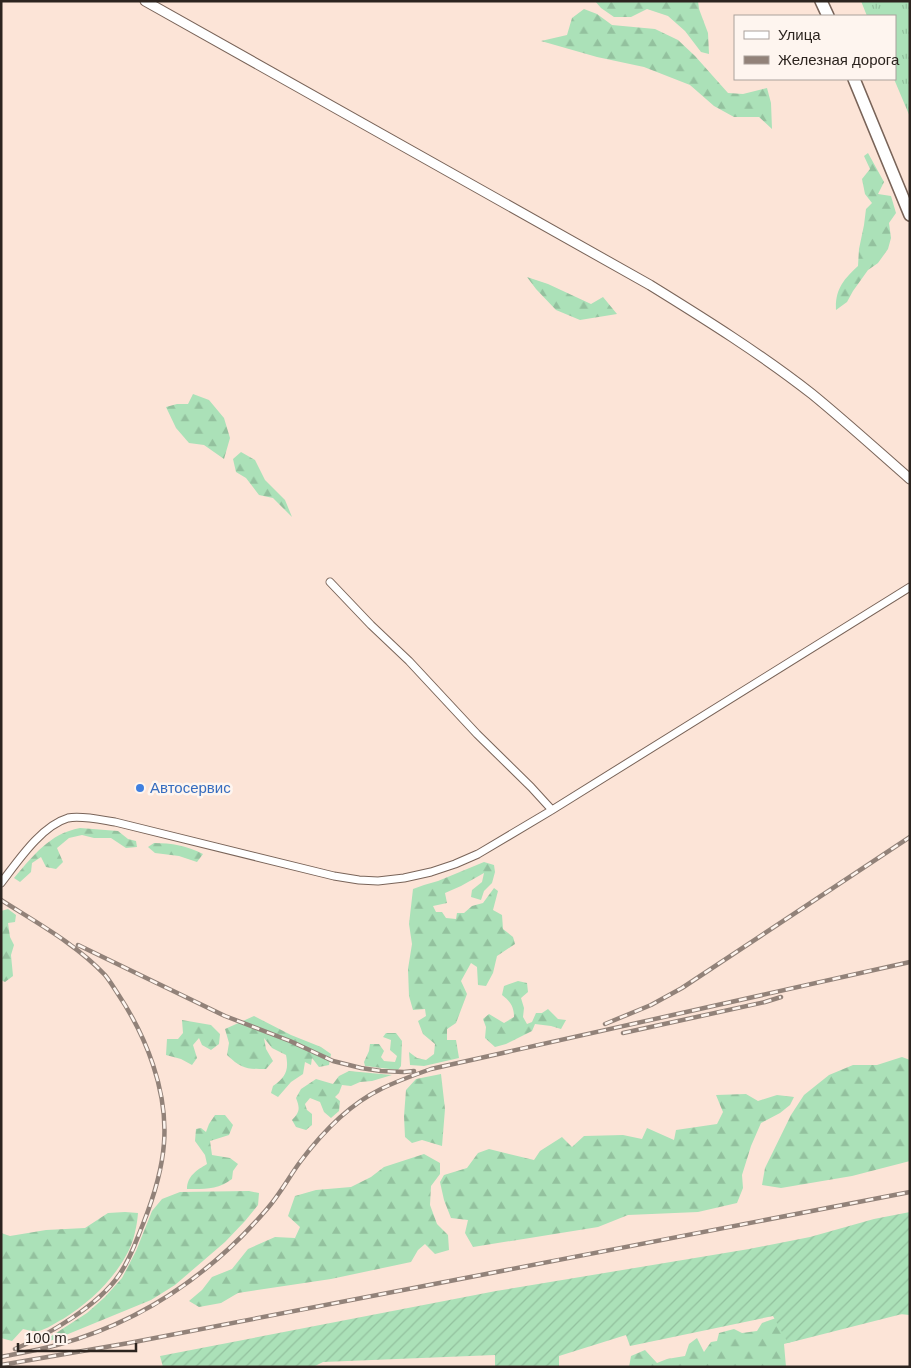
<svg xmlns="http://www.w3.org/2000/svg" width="911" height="1368" viewBox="0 0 911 1368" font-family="Arial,sans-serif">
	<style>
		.grass { fill: url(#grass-tufts) }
		.forest { fill: url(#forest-firs) }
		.garden { fill: url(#garden-furrows) }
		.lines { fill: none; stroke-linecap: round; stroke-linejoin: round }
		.minor-casing { stroke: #796459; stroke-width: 9 }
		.tertiary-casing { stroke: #796459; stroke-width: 11 }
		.primary-casing { stroke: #796459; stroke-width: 14 }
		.minor { stroke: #fff; stroke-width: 7 }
		.tertiary { stroke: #fff; stroke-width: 9 }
		.primary { stroke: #fff; stroke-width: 11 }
		.rail-casing { stroke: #928279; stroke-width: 4.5 }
		.rail { stroke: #fef5ef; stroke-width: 2.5; stroke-dasharray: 8; stroke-linecap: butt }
		.shop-dot { fill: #3f7fe0; stroke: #fef5ef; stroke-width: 2 }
		.labels { text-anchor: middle; stroke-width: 5; stroke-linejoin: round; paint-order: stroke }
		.shop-label { font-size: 15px; fill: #366cbe; stroke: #fef5ef; text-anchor: start }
	</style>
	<defs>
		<pattern id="grass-tufts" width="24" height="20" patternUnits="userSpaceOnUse" patternTransform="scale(1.25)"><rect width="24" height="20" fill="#abe1b8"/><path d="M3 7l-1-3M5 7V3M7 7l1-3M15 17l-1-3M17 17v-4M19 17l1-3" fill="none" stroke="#93c19e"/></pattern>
		<pattern id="forest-firs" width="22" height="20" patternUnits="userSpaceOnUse" patternTransform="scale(1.25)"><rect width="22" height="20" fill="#abe1b8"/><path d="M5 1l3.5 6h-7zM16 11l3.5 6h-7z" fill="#93c19e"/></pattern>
		<pattern id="garden-furrows" width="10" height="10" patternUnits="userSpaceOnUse" patternTransform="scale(1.25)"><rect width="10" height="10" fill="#abe1b8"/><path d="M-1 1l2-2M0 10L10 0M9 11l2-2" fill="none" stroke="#93c19e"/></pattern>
	</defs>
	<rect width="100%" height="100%" fill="#fce4d7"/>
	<path class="grass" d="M861,1H910V117L894,79H895V16H867Z"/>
	<path class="forest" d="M595,1H698L699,9L708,33L709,54L701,52L685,31L668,16L647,9L631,17H614L601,8Z
		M584,9L597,14L612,25L655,29L678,40L695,56L728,93L743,94L767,88L771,103L772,129L759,117H734L714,106L690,85L644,67L597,57L541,41L567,35L572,18Z
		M868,153L884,182L878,194L891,196L896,213L889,223L891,238L888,249L878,263L868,270L853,291L847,302L836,310C835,289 844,279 858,266L859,249L864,225L866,209L872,203L865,194L862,179L870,169L864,156Z
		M527,277L548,284L591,304L603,297L617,314L580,320L556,310L536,289Z
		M193,394L209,400L224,418L230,438L224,459L204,445L189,443L176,428L166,407L177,404H188Z
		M241,452L255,460L265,480L285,500L292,517L273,498L259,495L246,478L236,472L233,459Z
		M80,828L118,831L128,839L136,841L137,847L126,848L111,838H94L82,835L69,838L57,848L63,862L56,869L46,867L41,857L32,863L31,872L20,882L14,878C34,855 49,834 80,828Z
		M154,843C171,843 188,846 203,854L197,862L179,856L155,853L148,847Z
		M484,862L494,865L495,872L492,883L484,891L481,900L471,897L472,890L482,882L484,873L461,886L445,893L447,903L433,906L436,912H442L446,918L456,919L457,913H464L472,906L483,903L494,888L498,891L493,910L502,915L503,929L513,937L515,944L497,956L493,973L486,986L478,985L477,967L471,963L461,981L467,994L456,1023L447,1029V1040H456L459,1058L424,1066L410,1065L409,1052L417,1058L426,1060L434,1054L435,1044L423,1034L418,1021L426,1016L425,1009L413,1010L409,996L408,969L412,944L409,924L413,889L424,885L438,881Z
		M8,909L16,915L15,922L8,923L10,937L14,945L11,955L13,976L5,982L1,980V911Z
		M518,981L527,983L528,992L521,998L524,1008L523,1017L527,1024L532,1022L536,1013H542L548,1009L558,1019L566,1020L561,1029L551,1026L535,1024L532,1031L506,1044L495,1047L485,1038L486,1027L483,1019L489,1014L504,1023L514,1017C514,1007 510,1001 502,995L504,986Z
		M254,1016L291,1035L321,1047L331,1054L329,1065L319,1067L312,1058L311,1065L305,1062L303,1074L291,1082L278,1097L271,1093L273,1086C286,1077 289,1070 286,1055L272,1048L264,1038L266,1049L273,1061L266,1069C246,1069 242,1069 227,1055L229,1043L225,1029Z
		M182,1020L211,1025L220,1034L219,1044L211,1050L202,1045L199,1038L193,1045L197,1058L192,1065L181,1059L166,1055L167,1039H178L183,1033Z
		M386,1033H396L402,1041L401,1066L398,1070L365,1066L364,1062L369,1051L370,1044H379L384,1051L381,1057L384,1061L395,1062L397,1056L390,1050L391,1040L383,1037Z
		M902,1057L910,1060V1161L852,1176L781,1188L762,1185L765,1168L791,1115L804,1095L829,1075L853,1065H877Z
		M349,1071L392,1075L372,1081L360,1082L351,1086L342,1085L339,1093L335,1097L340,1101L339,1111L331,1118L324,1112L320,1102L310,1098L305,1104L307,1110L312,1114V1125L306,1130L296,1127L292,1120C300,1112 300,1108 296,1098L301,1089L316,1079L333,1084L339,1076Z
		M441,1074L445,1109L442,1146L422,1140L412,1143L405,1137L404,1116L406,1090L416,1079Z
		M746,1094L758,1101L777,1095L794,1097L790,1105L780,1113L761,1123L751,1146L742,1175L743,1188L737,1203L698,1212L628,1215L598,1227L473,1247L465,1233L468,1220L451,1218L444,1200L440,1182L444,1175L467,1168L478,1153L489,1149L534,1160L540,1151L562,1137L572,1147L584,1136L623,1135L642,1139L647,1128L674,1140L676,1130L717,1124L723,1112L716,1095Z
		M215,1115H225L233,1125L229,1135L210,1141L212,1155L230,1158L238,1164L233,1171L232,1179C218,1190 204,1189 187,1189C187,1176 197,1170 207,1164L205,1155L195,1141L196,1129L201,1128L206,1132L209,1124Z
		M424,1154L440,1163V1174L431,1186L430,1205L437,1224L448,1235L449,1250L435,1254L425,1244L418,1250L411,1262L331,1279L238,1293L221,1303L199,1307L189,1301L202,1290L212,1277L232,1269L248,1249L275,1237L295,1238L300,1227L288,1216L295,1196L316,1190L351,1187L371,1177L384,1167Z
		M249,1191L259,1193L258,1205L245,1221L225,1242L175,1285L151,1300L56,1339L39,1344L87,1313L105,1297L122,1278L136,1251L152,1211L162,1199L180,1192Z
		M125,1212L138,1213C137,1226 134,1239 129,1250C114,1280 90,1302 63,1319C55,1323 47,1329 39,1331C34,1332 28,1330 23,1329L12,1341L1,1338V1233L10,1236L46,1230L85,1228L108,1213Z
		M910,1289V1315L889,1313L784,1344L786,1367H629L631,1356L645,1350L657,1363L667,1359L685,1356L689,1344L697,1338L704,1352L711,1342L717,1341L719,1333L734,1329L742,1333L757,1331L762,1323L790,1313Z"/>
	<path class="garden" d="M910,1212V1312L788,1343L773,1316L630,1346L626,1335L559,1356V1367H495V1355L323,1362L313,1367H163L160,1356L496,1291L749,1249L810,1237L874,1219Z"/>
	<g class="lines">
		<defs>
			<path id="minor" d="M330,582L371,625L409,661L477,734L531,787L552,810
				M1,883C18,861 41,826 68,818C81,815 102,820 115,822L334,876L359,880L378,881L404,878L431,872L455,864L478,854L552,810L910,587"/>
			<path id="tertiary" d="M145,1L650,285C705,319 761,354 812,394C845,421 878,451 910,479"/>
			<path id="primary" d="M821,1L828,16
				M854,79L910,215"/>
		</defs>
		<use href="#minor" class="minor-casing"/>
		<use href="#tertiary" class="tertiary-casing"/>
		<use href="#primary" class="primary-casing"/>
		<use href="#minor" class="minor"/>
		<use href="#tertiary" class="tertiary"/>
		<use href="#primary" class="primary"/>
		<defs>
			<path id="rail" d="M1,900C37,923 76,944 105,975C110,981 114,988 118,994C146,1036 168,1091 164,1143C162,1171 153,1199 143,1224C136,1241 130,1260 119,1275C99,1305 48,1335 15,1349
				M78,945L225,1016L290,1041L333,1061L361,1068L381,1071L404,1072L414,1071
				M605,1024L651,1005L682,988L910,837
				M623,1033L765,1002L781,997
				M1,1357C20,1353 39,1350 57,1345C142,1322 210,1275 267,1209C280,1194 289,1177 300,1162C321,1134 350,1104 381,1089C397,1081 414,1075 431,1069L910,962
				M1,1365L129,1343L910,1192"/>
		</defs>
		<use href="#rail" class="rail-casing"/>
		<use href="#rail" class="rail"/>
	</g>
	<circle class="shop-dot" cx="140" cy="788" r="5"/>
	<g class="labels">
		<g class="shop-label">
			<text x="150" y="793">Автосервис</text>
		</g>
	</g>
	<rect width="911" height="1368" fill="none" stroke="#2c241f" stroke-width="5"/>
	<rect x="734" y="15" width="162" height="65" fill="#fef5ef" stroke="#aaa19c"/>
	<rect x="744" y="31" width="25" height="8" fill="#ffffff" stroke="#aaa19c"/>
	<text x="778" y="40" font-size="15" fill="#2c241f">Улица</text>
	<rect x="744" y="56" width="25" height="8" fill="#928279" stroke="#aaa19c"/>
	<text x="778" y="65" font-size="15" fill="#2c241f">Железная дорога</text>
	<path d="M18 1343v8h118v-8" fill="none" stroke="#2c241f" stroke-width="2.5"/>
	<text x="25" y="1343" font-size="15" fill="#2c241f" stroke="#fef5ef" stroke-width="4" paint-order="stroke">100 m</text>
</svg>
